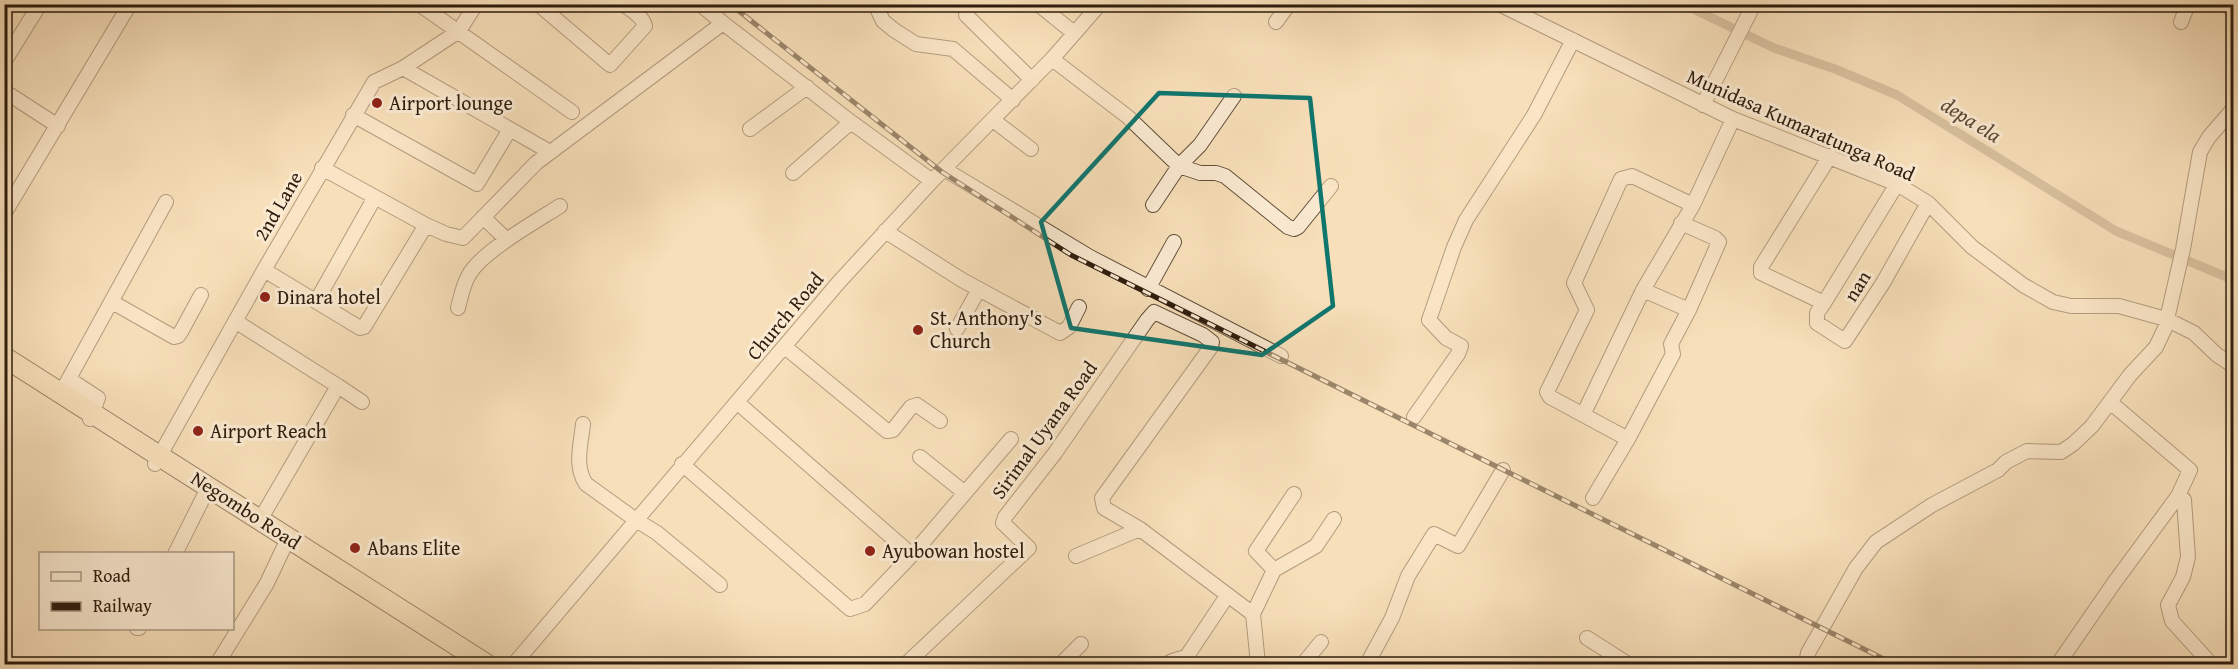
<svg xmlns="http://www.w3.org/2000/svg" width="2238" height="669" viewBox="0 0 2238 669" font-family="'Gentium Book Plus',serif">
	<style>
		.lines { fill: none; stroke-linecap: round; stroke-linejoin: round }
		.canal { stroke: #b39d7f; stroke-width: 9 }
		.minor-casing { stroke: #604d38; stroke-width: 16 }
		.highway-casing { stroke: #2e1c0d; stroke-width: 22 }
		.minor { stroke: #faead2; stroke-width: 14 }
		.highway { stroke: #f7dfb9; stroke-width: 20 }
		.rail-casing { stroke: #2e1c0d; stroke-width: 5 }
		.rail { stroke: #faead2; stroke-width: 3; stroke-dasharray: 9; stroke-linecap: butt }
		.marked { fill: none; stroke: #0f766e; stroke-width: 4.5; stroke-linejoin: round }
		.poi-dot { fill: #8f2418; stroke: #faead2; stroke-width: 2 }
		.labels { text-anchor: middle; stroke-width: 6; stroke-linejoin: round; paint-order: stroke }
		.poi-label { font-size: 20px; fill: #2e1c0d; stroke: #faead2; text-anchor: start }
		.street-label { font-size: 20px; fill: #2e1c0d; stroke: #faead2 }
		.water-label { font-size: 21px; font-style: italic; fill: #5d4935; stroke: #faead2 }
	</style>
	<rect width="100%" height="100%" fill="#f7dfb9"/>
	<filter id="stains"><feTurbulence type="fractalNoise" baseFrequency=".00333" numOctaves="4"/><feColorMatrix values="0 0 0 0 .2 0 0 0 0 .09 0 0 0 0 .02 0 0 0 .5 -.17"/></filter>
	<radialGradient id="worn" r=".72"><stop offset=".6" stop-color="#630" stop-opacity="0"/><stop offset="1" stop-color="#630" stop-opacity=".3"/></radialGradient>
	<g class="lines">
		<path class="canal" d="M1683,4L1774,48L1835,69L1897,95L2116,231L2234,280"/>
		<defs>
			<path id="minor" d="M419,4L572,112
				M538,4L610,65L645,26C643,16 631,10 623,4
				M700,4L723,23
				M875,4L883,21L894,30L916,44L953,49L1013,100
				M1038,4L1074,33
				M1499,4L1733,119L1897,184L1928,203L1972,247L2023,285L2053,302L2071,306H2119L2166,319L2194,333L2217,355L2234,366
				M2226,4L2234,11
				M966,15L1032,80
				M1276,22L1289,4
				M2181,22L2188,4
				M1052,59L1128,117L1179,166L1200,173H1216L1225,176L1288,227L1294,229L1298,227L1331,186
				M4,62L40,4
				M403,68L550,152
				M4,91L58,126
				M1703,105L1754,4
				M353,115L477,184L510,129
				M993,120L1031,149
				M750,129L807,87
				M1830,156L1761,267V273L1824,303L1897,184
				M944,169L1090,257L1281,356
				M793,173L851,122
				M1153,205L1179,166L1200,145L1234,96
				M1693,205L1632,176L1621,179L1574,283L1587,310L1547,392L1550,397L1628,439L1673,354L1671,344L1689,310L1643,290L1693,205L1733,119
				M4,214L130,4
				M483,217L507,240
				M1681,223L1715,238L1719,242L1689,310
				M426,225L446,234L463,238L536,163L723,23L851,122L932,181
				M885,231L962,280L1060,333L1069,327L1079,307
				M264,270L360,328L364,327L426,225L322,168
				M1148,289L1174,242
				M317,300L375,197
				M112,302L174,337L178,336L182,330L201,295
				M1824,303L1817,313V323L1845,341L1883,283L1928,203
				M458,308C461,296 463,284 470,273C485,250 535,222 560,206
				M235,321L338,386L260,520
				M957,329L979,289
				M785,347L887,431L893,430L911,407L917,405L940,421
				M69,379L98,398L90,419
				M338,386L362,402
				M61,393L166,202
				M2110,402L2190,470L2178,496L2184,500L2188,557L2183,577L2168,605L2172,621L2211,664
				M738,403L912,555
				M1583,415L1643,290
				M1414,417L1458,354L1461,346L1446,338L1429,320L1454,247L1466,220L1534,115L1573,40
				M583,424C581,444 574,466 586,484L636,520L657,533L720,585
				M920,457L965,493
				M155,464L264,270L374,82L403,68L459,31L476,4
				M682,464L850,609L865,604L912,555L1011,439
				M1593,498L1628,439
				M175,554L204,496
				M1076,556L1140,529
				M1274,570L1316,546L1334,519
				M1253,614L1274,570L1256,551L1294,494
				M137,628H139
				M1587,638L1628,664
				M217,664L267,583L284,547
				M514,664L839,282L932,181L1052,59L1100,4
				M906,664L1029,548L1003,523L1005,517L1055,453L1147,320L1154,312L1203,335L1212,342L1211,347L1102,498L1104,508L1140,529L1253,614L1258,664
				M1061,664L1081,644
				M1167,664C1173,659 1180,660 1187,656L1227,596
				M1303,664L1321,642
				M1367,664L1392,618L1408,576L1434,534L1458,546L1503,470
				M1806,664L1808,653L1856,568L1876,542L1932,505L1998,470L2006,462L2027,451L2061,452L2073,444L2092,426L2130,375L2156,347L2165,328L2183,249L2200,152L2209,137L2234,108
				M2058,664L2114,583L2178,496"/>
			<path id="highway" d="M4,357L486,664"/>
		</defs>
		<use href="#minor" class="minor-casing"/>
		<use href="#highway" class="highway-casing"/>
		<use href="#minor" class="minor"/>
		<use href="#highway" class="highway"/>
		<defs>
			<path id="rail" d="M730,4L942,172L1071,255L1894,664"/>
		</defs>
		<use href="#rail" class="rail-casing"/>
		<use href="#rail" class="rail"/>
	</g>
	<path d="M0 0H2238V669H0ZM1159,93L1310,98L1333,306L1262,355L1071,328L1041,222Z" fill="#f7dfb9" fill-opacity=".55" fill-rule="evenodd"/>
	<path class="marked" d="M1159,93L1310,98L1333,306L1262,355L1071,328L1041,222Z"/>
	<g class="poi-dot">
		<circle cx="377" cy="103" r="6"/>
		<circle cx="265" cy="297" r="6"/>
		<circle cx="918" cy="330" r="6"/>
		<circle cx="198" cy="431" r="6"/>
		<circle cx="355" cy="548" r="6"/>
		<circle cx="870" cy="551" r="6"/>
	</g>
	<g class="labels">
		<g class="poi-label">
			<text x="389" y="110">Airport lounge</text>
			<text x="277" y="304">Dinara hotel</text>
			<text x="930" y="325">St. Anthony's<tspan x="930" dy="23">Church</tspan></text>
			<text x="210" y="438">Airport Reach</text>
			<text x="367" y="555">Abans Elite</text>
			<text x="882" y="558">Ayubowan hostel</text>
		</g>
		<g class="street-label">
			<text transform="translate(1801 125) rotate(24)" y="7">Munidasa Kumaratunga Road</text>
			<text transform="translate(278 206) rotate(-60)" y="7">2nd Lane</text>
			<text transform="translate(1857 286) rotate(-58)" y="7">nan</text>
			<text transform="translate(785 316) rotate(-50)" y="7">Church Road</text>
			<text transform="translate(1044 430) rotate(-54)" y="7">Sirimal Uyana Road</text>
			<text transform="translate(246 510) rotate(33)" y="7">Negombo Road</text>
		</g>
		<g class="water-label">
			<text transform="translate(1971 120) rotate(32)" y="7">depa ela</text>
		</g>
	</g>
	<rect width="2238" height="669" fill="none" stroke="#f7dfb9" stroke-width="24"/>
	<rect x="6" y="6" width="2226" height="657" fill="none" stroke="#2e1c0d" stroke-width="3"/>
	<rect x="12" y="12" width="2214" height="645" fill="none" stroke="#2e1c0d" stroke-width="1.5"/>
	<rect x="39" y="552" width="195" height="78" fill="#faead2" stroke="#a89883" stroke-width="1.5"/>
	<rect x="51" y="572" width="30" height="9" fill="#faead2" stroke="#a89883" stroke-width="1.5"/>
	<text x="93" y="582" font-size="18" fill="#2e1c0d">Road</text>
	<rect x="51" y="602" width="30" height="9" fill="#2e1c0d" stroke="#a89883" stroke-width="1.5"/>
	<text x="93" y="612" font-size="18" fill="#2e1c0d">Railway</text>
	<rect width="100%" height="100%" filter="url(#stains)"/>
	<rect width="100%" height="100%" fill="url(#worn)"/>
</svg>
